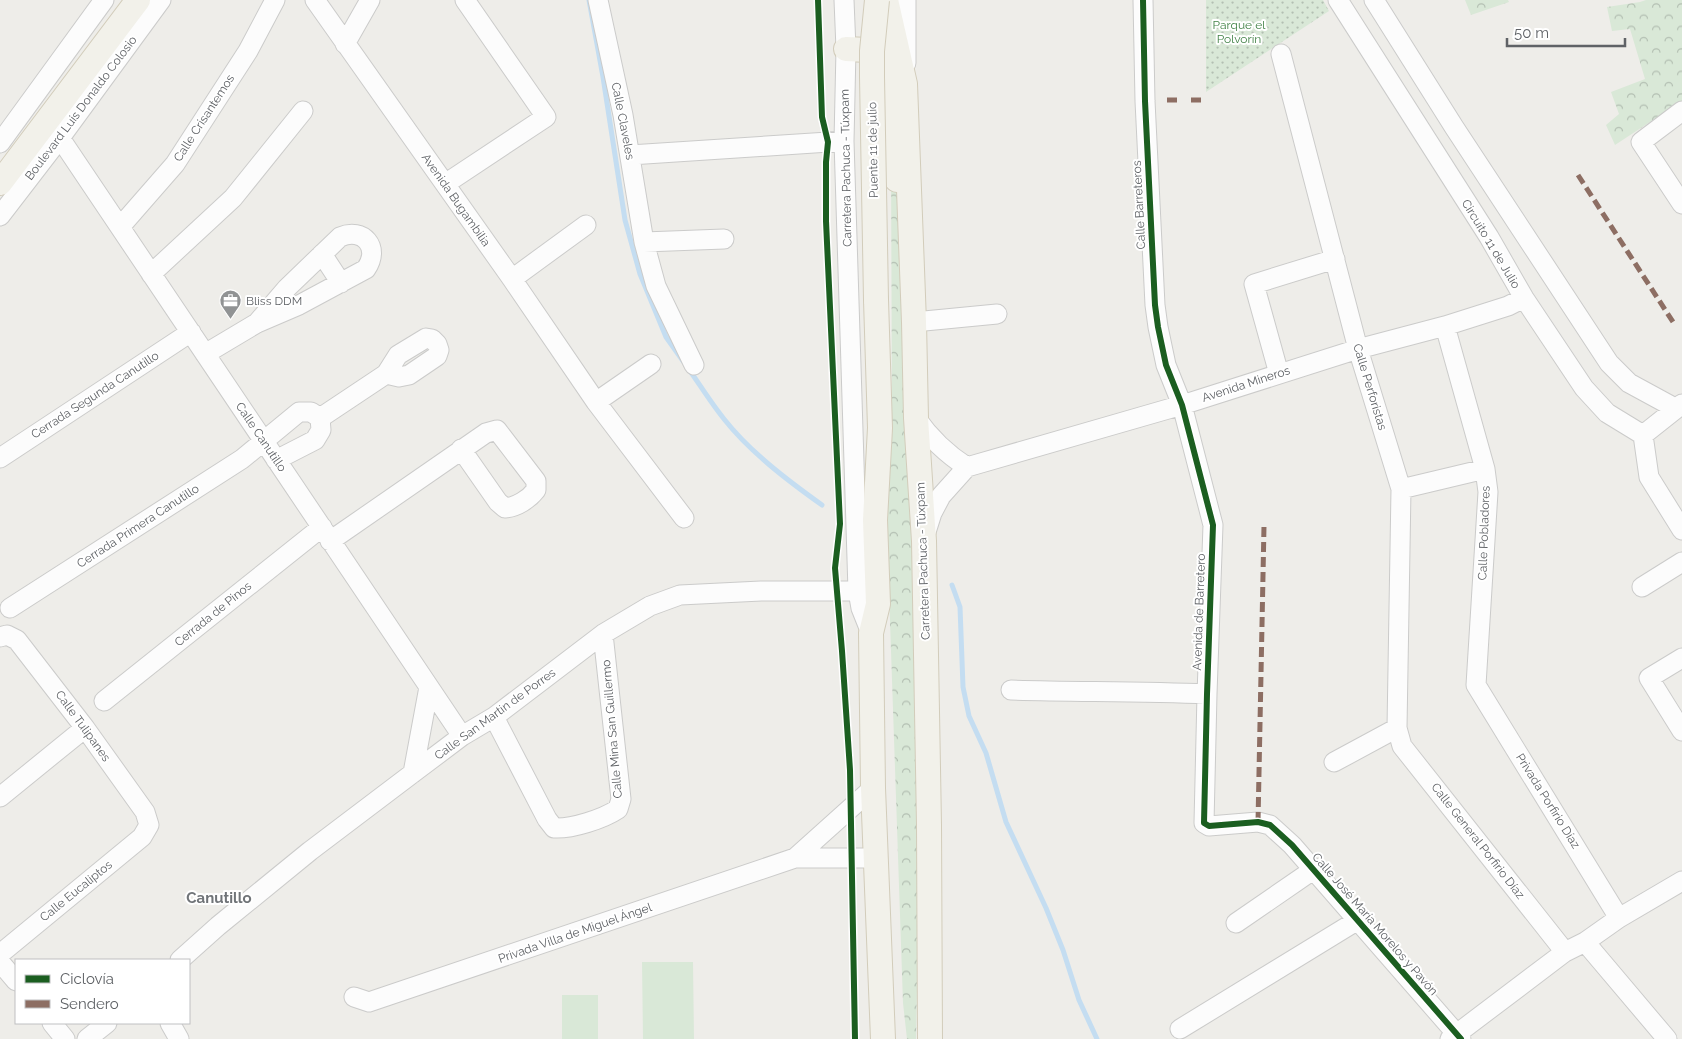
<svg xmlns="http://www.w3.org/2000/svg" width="1682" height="1039" viewBox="0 0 1682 1039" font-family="Raleway,sans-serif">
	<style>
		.grass { fill: url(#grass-dots) }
		.forest { fill: url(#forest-crowns) }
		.garden { fill: #d9e8d7 }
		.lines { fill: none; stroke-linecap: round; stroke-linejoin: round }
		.stream { stroke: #c4ddf1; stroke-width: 5 }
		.minor-casing { stroke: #cbcbca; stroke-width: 21 }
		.major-casing { stroke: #d2ccba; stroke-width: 26 }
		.minor { stroke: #fcfcfc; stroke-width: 19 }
		.major { stroke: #f2f1ea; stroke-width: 24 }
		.major-bridge-casing { stroke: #d2ccba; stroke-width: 26; stroke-linecap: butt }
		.major-bridge { stroke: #f2f1ea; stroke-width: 24 }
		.quiet { stroke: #8d6e63; stroke-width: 5; stroke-dasharray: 10 5; stroke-linecap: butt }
		.cycleway-casing { stroke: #fff; stroke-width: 9 }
		.cycleway { stroke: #1b5e20; stroke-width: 6 }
		.labels { text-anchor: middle; stroke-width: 4; stroke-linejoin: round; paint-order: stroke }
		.park-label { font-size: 12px; fill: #428247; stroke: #fff }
		.street-label { font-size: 12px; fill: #5f6266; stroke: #fff }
		.poi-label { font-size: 12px; fill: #5f6266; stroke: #fff; text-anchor: start }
		.quarter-label { font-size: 15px; font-weight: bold; fill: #707478; stroke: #fff }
	</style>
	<defs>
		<pattern id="grass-dots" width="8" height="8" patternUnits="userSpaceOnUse" patternTransform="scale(1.25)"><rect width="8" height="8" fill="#d9e8d7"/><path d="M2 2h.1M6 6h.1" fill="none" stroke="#b3bfb2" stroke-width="1.8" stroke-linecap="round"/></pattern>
		<pattern id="forest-crowns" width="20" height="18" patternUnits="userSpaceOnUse" patternTransform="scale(1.25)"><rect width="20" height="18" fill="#d9e8d7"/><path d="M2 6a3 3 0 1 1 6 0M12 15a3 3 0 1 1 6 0" fill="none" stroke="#b3bfb2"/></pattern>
	</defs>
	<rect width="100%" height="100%" fill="#eeede9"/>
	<path class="grass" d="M1206,0H1323L1329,11L1206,92Z"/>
	<path class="forest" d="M1465,0H1508L1509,2L1471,15Z
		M1646,0H1682V101L1615,145L1606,125L1619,114L1611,92L1645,79L1630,29L1612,31L1607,7L1640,2Z
		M891,162L901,209L916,628L919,883L916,1039H907L903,1003L886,504L892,443V419Z"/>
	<path class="garden" d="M642,962H693L694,1039H643Z
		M562,995H598V1039H562Z"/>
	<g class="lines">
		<path class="stream" d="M589,0L603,77L625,220L640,274L666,337L683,361
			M688,368C700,385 711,403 724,419C750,452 787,480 822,505
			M952,585L960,607L963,687L969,716L986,753L1006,822L1046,908L1063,950L1079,1000L1097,1039"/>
		<defs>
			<path id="minor" d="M315,0L512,279L596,402L684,518
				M598,0L623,115L644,242L656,286L694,365
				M844,0L846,49L844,141L858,591L861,608L871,633
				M1143,0L1145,101L1155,305L1158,327L1166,365L1182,405L1213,525L1207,694L1204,823L1209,826L1258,822L1270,825L1292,845L1461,1039
				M1338,0L1489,237L1524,298L1584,388L1607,413L1643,435
				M1374,0L1454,127L1609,363L1629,383L1675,408
				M345,44L370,0
				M1281,54L1358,349L1401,489L1397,728L1402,746L1565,952
				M906,63V0
				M1682,111L1641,142L1682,204
				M60,138L462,736
				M0,143L104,0
				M630,155L844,141
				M445,184L546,117L465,0
				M0,216L60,138L161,0
				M120,227L175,164L248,51L275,0
				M644,242L724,239
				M322,254L341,283
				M151,274L233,198L303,111
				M512,279L586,225
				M914,322L997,314
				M1445,326L1485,469L1488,492L1476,685L1619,918
				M205,354L257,323L299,305L366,269C381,247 363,227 340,237L287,288L257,323
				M1279,374L1254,284L1335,259
				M596,402L651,364
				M320,418L386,374L398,355L426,338L432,339L437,344L439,350L437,356L409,375L399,377L386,374
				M916,418C930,438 945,453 967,467
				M1643,435L1649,477L1682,530
				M1643,435L1682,404
				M0,458L191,332
				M1401,489L1485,469
				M926,532L932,513L941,496L967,467L1182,405L1358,349L1445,326L1508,306L1524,298
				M330,541L486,433L497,430L536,481V490C529,499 517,507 505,508L498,502L461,449
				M1642,587L1682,562
				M10,608L242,459L299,412H311L320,418L321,430L315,440L276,460
				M0,637L7,635L17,640L85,728L145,812L149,825L142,837L0,954
				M1682,658L1649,678L1682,731
				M1011,690C1076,692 1141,691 1207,694
				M104,701L322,527
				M494,717L547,819L554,828C572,829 603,819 618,809L621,799L603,634
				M1334,762L1397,728
				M413,773L429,687
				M0,797L85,728
				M795,858L873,788
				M1236,923L1313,870
				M1585,942L1667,1039
				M180,960L218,926L310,851L413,773L462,736L494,717L603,634L650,606L680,595L761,591H858
				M0,962L16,981
				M354,997L369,1002L795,858H876
				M52,1023L65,1039
				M170,1023L179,1039
				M1180,1029L1358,920
				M87,1039L107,1023
				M1450,1039L1565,952L1585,942L1619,918L1682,881"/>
			<path id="major" d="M886,0L905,84L914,322L916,418L924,541L929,825L930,1039
				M846,49L868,50L877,57L892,156L897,180
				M0,183L138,0
				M876,300L880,428L875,520L878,604L871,633L873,788L883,1039"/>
		</defs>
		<use href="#minor" class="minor-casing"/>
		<use href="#major" class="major-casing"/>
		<use href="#minor" class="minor"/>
		<use href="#major" class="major"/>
		<defs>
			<path id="major-bridge" d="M876,300L872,77V51L877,0"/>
		</defs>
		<use href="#major-bridge" class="major-bridge-casing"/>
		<use href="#major-bridge" class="major-bridge"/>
		<path class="quiet" d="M1167,100H1182
			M1191,100H1202
			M1578,175L1673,322
			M1258,822L1264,526"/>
		<defs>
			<path id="cycleway" d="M818,0L822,117L828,142L826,162V221L840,524L835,568L842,651L850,770L855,1039
				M1143,0L1145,101L1155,305L1158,327L1166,365L1182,405L1213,525L1207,694L1204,823L1209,826L1258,822L1270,825L1292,845L1461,1039"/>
		</defs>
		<use href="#cycleway" class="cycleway-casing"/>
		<use href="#cycleway" class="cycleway"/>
	</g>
	<defs>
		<symbol id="office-pin" viewBox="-11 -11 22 30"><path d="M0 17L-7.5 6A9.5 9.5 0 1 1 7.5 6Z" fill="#919394" stroke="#fff"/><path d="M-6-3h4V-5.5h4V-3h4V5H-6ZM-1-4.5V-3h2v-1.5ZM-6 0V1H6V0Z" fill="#fff"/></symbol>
	</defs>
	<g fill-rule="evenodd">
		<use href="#office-pin" x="218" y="288" width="25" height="34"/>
	</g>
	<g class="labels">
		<g class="park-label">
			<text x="1239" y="29">Parque el<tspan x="1239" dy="14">Polvorín</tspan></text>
		</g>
		<g class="street-label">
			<text transform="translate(81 108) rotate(-53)" y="4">Boulevard Luis Donaldo Colosio</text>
			<text transform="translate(204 118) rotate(-57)" y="4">Calle Crisantemos</text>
			<text transform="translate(623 121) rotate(79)" y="4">Calle Claveles</text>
			<text transform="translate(873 150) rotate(-91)" y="4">Puente 11 de julio</text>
			<text transform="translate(846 168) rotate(-91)" y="4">Carretera Pachuca - Túxpam</text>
			<text transform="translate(456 200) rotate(55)" y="4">Avenida Bugambilia</text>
			<text transform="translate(1139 205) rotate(-93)" y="4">Calle Barreteros</text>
			<text transform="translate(1491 244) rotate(59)" y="4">Circuito 11 de Julio</text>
			<text transform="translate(1246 384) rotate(-18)" y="4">Avenida Mineros</text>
			<text transform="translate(1370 387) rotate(73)" y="4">Calle Perforistas</text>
			<text transform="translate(95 395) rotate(-33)" y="4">Cerrada Segunda Canutillo</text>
			<text transform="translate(261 437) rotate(56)" y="4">Calle Canutillo</text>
			<text transform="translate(138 526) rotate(-33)" y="4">Cerrada Primera Canutillo</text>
			<text transform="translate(1484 533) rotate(-88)" y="4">Calle Pobladores</text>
			<text transform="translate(923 561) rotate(-92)" y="4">Carretera Pachuca - Túxpam</text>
			<text transform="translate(1199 612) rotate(-88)" y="4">Avenida de Barretero</text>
			<text transform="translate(213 614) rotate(-39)" y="4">Cerrada de Pinos</text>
			<text transform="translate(495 714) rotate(-36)" y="4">Calle San Martin de Porres</text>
			<text transform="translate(83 726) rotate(54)" y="4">Calle Tulipanes</text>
			<text transform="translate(612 729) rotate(-95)" y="4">Calle Mina San Guillermo</text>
			<text transform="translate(1548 801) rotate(58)" y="4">Privada Porfirio Díaz</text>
			<text transform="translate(1478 841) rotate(52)" y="4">Calle General Porfirio Díaz</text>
			<text transform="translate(76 891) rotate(-39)" y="4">Calle Eucaliptos</text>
			<text transform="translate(1375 924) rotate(49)" y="4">Calle José María Morelos y Pavón</text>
			<text transform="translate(575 933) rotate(-19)" y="4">Privada Villa de Miguel Ángel</text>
		</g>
		<g class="poi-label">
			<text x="246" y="305">Bliss DDM</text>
		</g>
		<g class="quarter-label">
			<text x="219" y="903">Canutillo</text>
		</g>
	</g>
	<rect x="15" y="959" width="175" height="65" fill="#ffffff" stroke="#bfc0c2"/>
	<rect x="25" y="975" width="25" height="8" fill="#1b5e20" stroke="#bfc0c2"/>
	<text x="60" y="984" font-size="15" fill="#5f6266">Ciclovía</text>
	<rect x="25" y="1000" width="25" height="8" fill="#8d6e63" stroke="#bfc0c2"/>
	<text x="60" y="1009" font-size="15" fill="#5f6266">Sendero</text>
	<path d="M1507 38v8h118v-8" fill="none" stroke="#5f6266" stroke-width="2.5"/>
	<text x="1514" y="38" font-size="15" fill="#5f6266" stroke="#ffffff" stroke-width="4" paint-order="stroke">50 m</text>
</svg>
